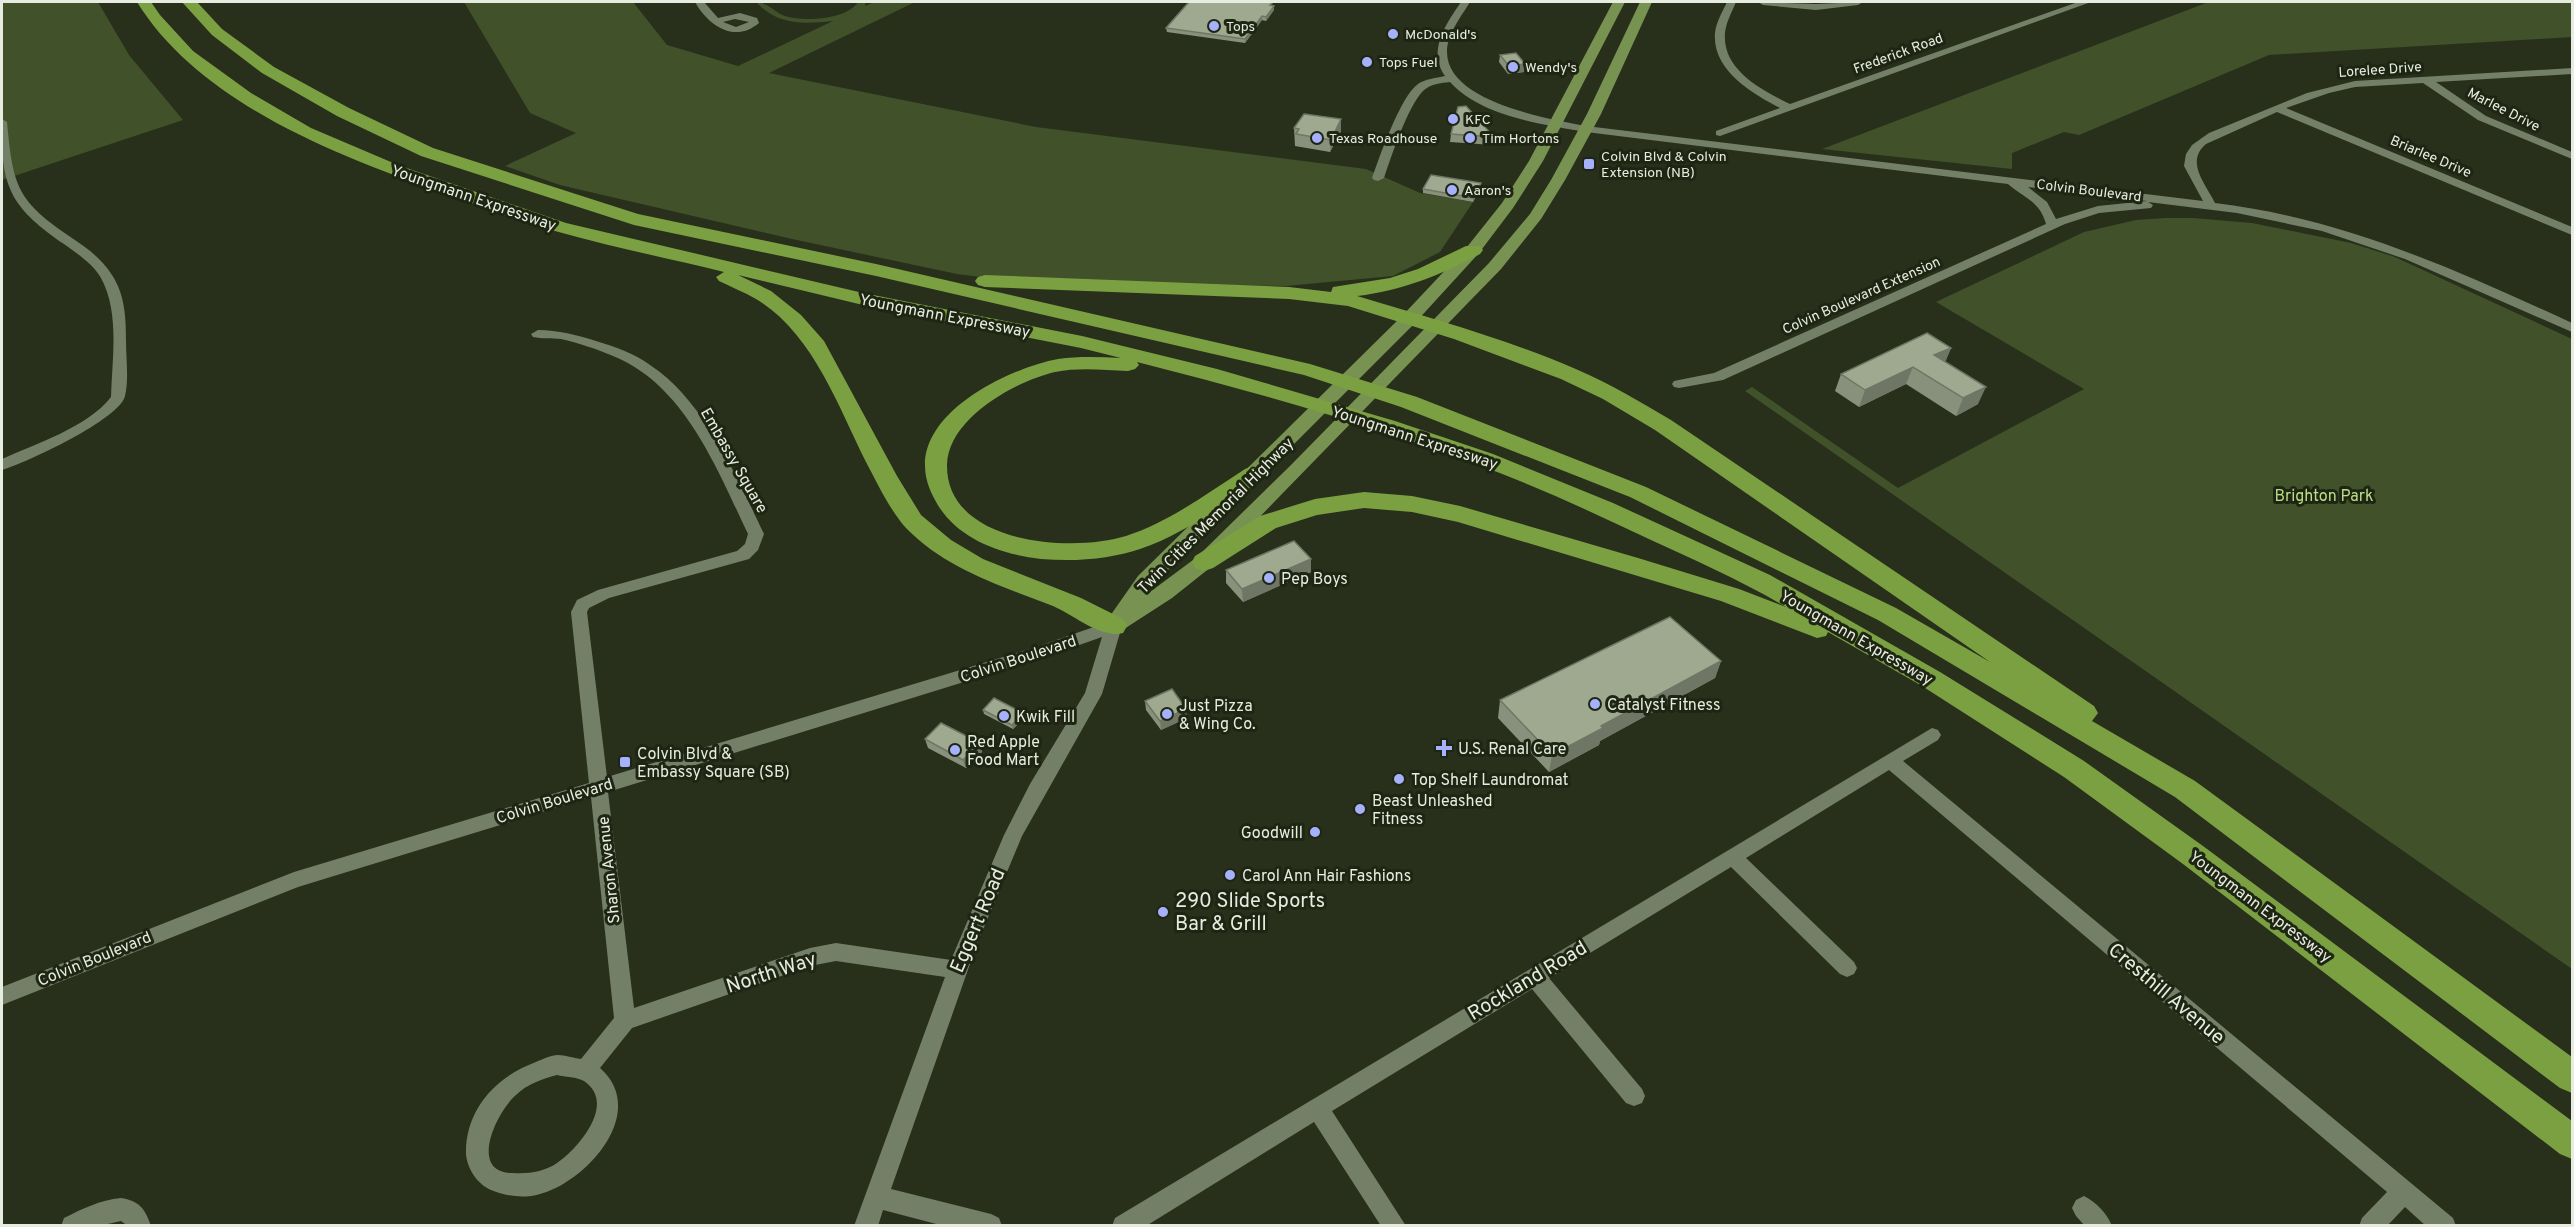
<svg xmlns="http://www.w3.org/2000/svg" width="2574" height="1227" viewBox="0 0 2574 1227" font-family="Overpass,sans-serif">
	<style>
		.green { fill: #41512a }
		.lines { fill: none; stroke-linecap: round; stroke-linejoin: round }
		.minor { fill: #747f68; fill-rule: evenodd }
		.major { fill: #789351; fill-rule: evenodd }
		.highway { fill: #7ba042; fill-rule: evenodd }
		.wall { fill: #88917c }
		.shaded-wall { fill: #6f7665 }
		.building { fill: #9ea990; stroke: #6f7665; stroke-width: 1.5 }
		.poi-dot { fill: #a6b1fc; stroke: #1e2613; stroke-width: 2 }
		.labels { text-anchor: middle; stroke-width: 6; stroke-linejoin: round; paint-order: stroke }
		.far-poi-label { font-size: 14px; fill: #e6ecdf; stroke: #1e2613; text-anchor: start }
		.far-street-label { font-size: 14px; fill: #e6ecdf; stroke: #1e2613 }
		.street-label { font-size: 16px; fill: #e6ecdf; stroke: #1e2613 }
		.park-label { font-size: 16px; fill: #badf88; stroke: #1e2613 }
		.poi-label { font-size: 16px; fill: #e6ecdf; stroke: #1e2613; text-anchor: start }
		.near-poi-label { font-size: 20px; fill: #e6ecdf; stroke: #1e2613; text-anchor: start }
		.near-street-label { font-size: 20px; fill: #e6ecdf; stroke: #1e2613 }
	</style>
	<rect width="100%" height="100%" fill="#28301c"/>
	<path class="green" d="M2,2H98L129,55L183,120L2,180Z
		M464,2H633L667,45L738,66L833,21C804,24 778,26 756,2C768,2 774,12 785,16C803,22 847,20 858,2H866L865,6L874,2H915L769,73L1036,127L1366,169L1420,193L1473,202L1440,252L1393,276L1286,286L1204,285L997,279L957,274L792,239L560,185L505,166L576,133L530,113Z
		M2238,2H2572V37L2269,55L2079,135L2064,132L2012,153V169L1822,149L2206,3Z
		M2165,218H2193L2252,223L2351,243L2395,257L2572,339V969L1745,391L1752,387L1898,488L2084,389L1936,302L2084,232L2136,220Z"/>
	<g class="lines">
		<path class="minor" d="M695,2H704L718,18L740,13L757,18L759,23C734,44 708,25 695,2ZM735,19L749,22L736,27L723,22Z
			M1461,2H1470C1461,17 1447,34 1447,52C1447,102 1549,119 1586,126L2203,201L2184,166L2186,154L2192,145L2209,133L2307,93L2355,81L2572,68V74L2436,82L2486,116L2572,152V159L2478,120L2423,83L2355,87L2329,93L2286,108L2572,227V235L2277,112L2206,144C2185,162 2205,183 2215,203C2342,218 2457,270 2572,323V332L2405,259L2322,231L2237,213L2148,202L2153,205L2151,208L2099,213L2065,224L1723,380L1679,388L1674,387L1672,384L1674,381L1714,373L2046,224C2040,201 2024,198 2008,184L1586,132C1542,124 1482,117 1450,82C1441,83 1430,84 1423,91C1408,106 1391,157 1384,178L1378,181L1374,180L1372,178C1380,156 1400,97 1418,84C1425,79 1436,78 1445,76C1427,51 1446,24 1461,2ZM2028,187L2147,201L2098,206L2056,219L2047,202Z
			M1727,2H1736C1732,12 1726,22 1725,33C1722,70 1762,90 1790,104L2078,2H2091L1720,136L1716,135V131L1780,108C1752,93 1712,70 1715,33C1716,22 1723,11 1727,2Z
			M1758,2L1816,4L1863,2L1858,5L1816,10L1763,5Z
			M2,119L7,122C13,187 17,201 72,238C87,248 102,259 112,275C125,295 126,318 126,341C126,358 129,379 125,396C120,419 26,463 2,470V459C35,444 88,427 111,397C112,359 120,313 101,278C93,264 78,254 64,244C10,207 0,186 2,119Z
			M538,330C558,330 577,335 596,341C615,347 634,353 650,365C704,400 737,478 764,534L758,550L749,559L609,598L589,608L587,612L607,777L1036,647L1114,620L1120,622L1122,626L1102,694L1022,836L977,944L891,1189L991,1214L999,1218L1002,1226H944L883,1210L878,1226H854L945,977L836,961L810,966L632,1028L600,1068C649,1111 588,1181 540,1194C523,1199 506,1196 491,1190C477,1184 467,1168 466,1154C465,1109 497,1076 536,1062C543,1059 551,1055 558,1055C565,1055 573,1058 581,1059L614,1018L591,797L298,887L2,1005V987L294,872L589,783L571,612L577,600L598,590L737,551L745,544L748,534C717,469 685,385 613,356C597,349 578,343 561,339C551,338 542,339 533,337L531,334ZM1102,637L1085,693L1030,784L1004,835L951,960L836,943L810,948L634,1008L608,792L1048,656ZM557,1075C565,1077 577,1077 584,1081C617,1103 579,1148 557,1163C544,1172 528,1174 513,1173C467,1173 497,1111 516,1095C527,1084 542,1079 557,1075Z
			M1932,728L1938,730L1941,735L1938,740L1903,761L2453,1218L2456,1226H2426L2405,1207L2387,1226H2359L2362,1218L2387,1192L1889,770L1746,858L1854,962L1857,968L1854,974L1847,977L1840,974L1731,867L1549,978L1642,1089L1645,1096L1642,1103L1634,1106L1626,1103L1532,989L1332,1111L1406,1226H1381L1314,1122L1146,1226H1112L1115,1218Z
			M2084,1196C2096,1202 2107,1213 2112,1226H2085L2076,1216L2072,1208L2076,1200Z
			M121,1198C139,1201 145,1208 151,1226H128L121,1221L99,1226H61L64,1218C82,1209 100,1200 121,1198Z"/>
		<path class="major" d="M1613,2H1625L1543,161L1513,208L1479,253L1415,323L1152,586L1146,595L1197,557L1291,465L1489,263L1530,214L1551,180L1587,114L1640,2H1652L1601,114L1565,180L1541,219L1501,269L1211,567L1172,598L1121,631L1114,634L1107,631L1103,626L1138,576L1403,315L1467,247L1502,203L1529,161Z"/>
		<path class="highway" d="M137,2H151L160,15L193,51L251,93L311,128L398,165L566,223L863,293L1082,336L1217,369L1395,421L1493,454L1613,503L1770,575L1940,672L2084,761L2203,846L2572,1121V1159L2560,1154L2183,864L2064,777L1922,686L1828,632L1826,636L1817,638L1721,601L1458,522L1412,512L1364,508L1317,515L1276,528L1213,568L1204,571L1195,568L1192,562L1195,556L1260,516L1315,499L1364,492L1412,496L1460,506L1638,558L1739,589L1786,607C1742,581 1697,561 1651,540C1594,513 1536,486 1476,464C1366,423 1251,391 1137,362L1139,365L1135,369L1128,371C1104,370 1079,367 1055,372C1016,381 948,418 947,465C946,544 1071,553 1126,536C1169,522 1208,493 1245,469L1253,466L1261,469L1265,474L1261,479C1223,505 1184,534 1140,549C1077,570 969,565 935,500C929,489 925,478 925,465C925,409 1010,368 1058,359C1079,356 1100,357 1121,358L1081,348L863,305L738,275L771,291L801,315L824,341L897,476L921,515L951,540L983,559L1081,598L1123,619L1127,626L1123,633C1101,639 1074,615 1053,606C1001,586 946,569 906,528C891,512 876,481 866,462C838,406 812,332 756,299C744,292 731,287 719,281L716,277L724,272C668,258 611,247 555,231C516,221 478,205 439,191C334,155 198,101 137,2Z
			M182,2H197L222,29L274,67L349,108L433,148L638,214L876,264L1310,364L1417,397L1646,487L1896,608L1990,662L1655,430L1603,399L1561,379L1454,339L1348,306L1289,299L985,287L978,285L975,281L978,277L985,275L1289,287L1331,292L1333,287L1390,278L1418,269L1466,246H1480L1483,250L1480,254C1441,275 1401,291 1357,296C1430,318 1507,339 1578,370C1611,384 1640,402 1671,420L2094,706L2098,713L2092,721L2195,781L2572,1057V1093L2560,1088L2175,797L1878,620L1630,497L1401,407L1304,375L876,276L634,225L421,156L337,116L262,73L212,35Z"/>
	</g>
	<path class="wall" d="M1273,6L1274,10L1266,21L1262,20L1245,43L1167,32L1166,28Z
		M1500,55L1524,72L1508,74L1499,62Z
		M1294,128L1341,131L1330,152L1295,146Z
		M1451,134L1494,137L1493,145L1450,142Z
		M1481,183V187L1473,202L1423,193V189Z
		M1951,348L1945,362L1978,404L1956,416L1906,384L1859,407L1835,391L1841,374Z
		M1226,570L1311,572L1243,602L1226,583Z
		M1721,661L1715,678L1600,741L1599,745L1549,772L1498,718L1500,700Z
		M1145,701L1187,718L1161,730L1146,710Z
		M983,710L1024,718L1013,729L984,714Z
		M925,739L980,743L982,752L966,768L928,748Z"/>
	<path class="shaded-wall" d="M1274,6V10L1266,21V17Z
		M1262,16V20L1245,43V39Z
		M1525,64L1524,72L1508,74L1509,66Z
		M1341,119V131L1330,152L1331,140Z
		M1481,183V187L1473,202V198Z
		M1951,348L1944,365L1934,355Z
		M1913,367L1906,384L1859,407L1865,390Z
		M1986,387L1978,404L1956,416L1963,398Z
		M1311,559V572L1243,602L1242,589Z
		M1721,661L1715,678L1600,741L1599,745L1549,772L1552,755L1601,726Z
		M1186,709L1187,718L1161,730L1160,721Z
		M1023,713L1024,718L1013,729L1012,725Z
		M980,743L982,752L966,768L963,760Z"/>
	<path class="building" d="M1189,2H1273L1270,5L1274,6L1266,17L1262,16L1245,39L1166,28Z
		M1516,53L1525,64L1509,66L1500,55Z
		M1466,106L1494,137L1451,134L1458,107Z
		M1304,114L1341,119L1331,140L1296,134L1299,129L1294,128Z
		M1431,175L1481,183L1473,198L1423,189Z
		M1927,333L1951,348L1934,355L1986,387L1963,398L1913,367L1865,390L1841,374Z
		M1294,541L1311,559L1242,589L1226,570Z
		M1670,617L1721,661L1601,726L1603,728L1552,755L1500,700Z
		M1172,689L1186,709L1160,721L1145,701Z
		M994,698L1023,713L1012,725L983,710Z
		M941,723L980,743L963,760L925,739Z"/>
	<g class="poi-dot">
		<circle cx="1214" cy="26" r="6"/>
		<circle cx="1393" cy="34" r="6"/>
		<circle cx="1367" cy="62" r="6"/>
		<circle cx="1513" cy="67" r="6"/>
		<circle cx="1453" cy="119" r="6"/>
		<circle cx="1317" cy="138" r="6"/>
		<circle cx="1470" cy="138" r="6"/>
		<rect x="1583" y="158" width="12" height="12" rx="3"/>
		<circle cx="1452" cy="190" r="6"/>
		<circle cx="1269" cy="578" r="6"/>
		<circle cx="1595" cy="704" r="6"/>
		<circle cx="1167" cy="714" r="6"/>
		<circle cx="1004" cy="716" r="6"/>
		<path d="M1441 739h6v6h6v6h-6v6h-6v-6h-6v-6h6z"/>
		<circle cx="955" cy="750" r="6"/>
		<rect x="619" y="756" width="12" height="12" rx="3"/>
		<circle cx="1399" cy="779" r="6"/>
		<circle cx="1360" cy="809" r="6"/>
		<circle cx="1315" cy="832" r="6"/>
		<circle cx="1230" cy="875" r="6"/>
		<circle cx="1163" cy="912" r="6"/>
	</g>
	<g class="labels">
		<g class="far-poi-label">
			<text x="1226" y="31">Tops</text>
			<text x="1405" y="39">McDonald's</text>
			<text x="1379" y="67">Tops Fuel</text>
			<text x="1525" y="72">Wendy's</text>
			<text x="1465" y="124">KFC</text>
			<text x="1329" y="143">Texas Roadhouse</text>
			<text x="1482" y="143">Tim Hortons</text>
			<text x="1601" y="161">Colvin Blvd &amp; Colvin<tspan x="1601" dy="16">Extension (NB)</tspan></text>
			<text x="1464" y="195">Aaron's</text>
		</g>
		<g class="far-street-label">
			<text transform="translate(1898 53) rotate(-20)" y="5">Frederick Road</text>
			<text transform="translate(2380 69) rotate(-4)" y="5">Lorelee Drive</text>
			<text transform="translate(2504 109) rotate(27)" y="5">Marlee Drive</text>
			<text transform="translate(2431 156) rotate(23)" y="5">Briarlee Drive</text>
			<text transform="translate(2089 190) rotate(7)" y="5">Colvin Boulevard</text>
			<text transform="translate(1861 295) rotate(-24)" y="5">Colvin Boulevard Extension</text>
		</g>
		<g class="street-label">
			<text transform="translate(474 197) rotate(19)" y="6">Youngmann Expressway</text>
			<text transform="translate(945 315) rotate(11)" y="6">Youngmann Expressway</text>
			<text transform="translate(1415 437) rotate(18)" y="6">Youngmann Expressway</text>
			<text transform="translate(735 460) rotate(60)" y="6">Embassy Square</text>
			<text transform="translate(1215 515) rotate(-45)" y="6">Twin Cities Memorial Highway</text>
			<text transform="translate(1857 637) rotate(30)" y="6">Youngmann Expressway</text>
			<text transform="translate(1018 658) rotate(-18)" y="6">Colvin Boulevard</text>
			<text transform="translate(554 800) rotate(-17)" y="6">Colvin Boulevard</text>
			<text transform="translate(608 870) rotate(-96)" y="6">Sharon Avenue</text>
			<text transform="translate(2261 906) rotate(37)" y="6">Youngmann Expressway</text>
			<text transform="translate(94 958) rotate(-22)" y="6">Colvin Boulevard</text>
		</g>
		<g class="park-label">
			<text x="2324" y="501">Brighton Park</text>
		</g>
		<g class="poi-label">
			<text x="1281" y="584">Pep Boys</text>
			<text x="1607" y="710">Catalyst Fitness</text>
			<text x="1179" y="711">Just Pizza<tspan x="1179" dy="18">&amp; Wing Co.</tspan></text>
			<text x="1016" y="722">Kwik Fill</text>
			<text x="967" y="747">Red Apple<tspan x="967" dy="18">Food Mart</tspan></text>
			<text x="1458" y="754">U.S. Renal Care</text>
			<text x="637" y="759">Colvin Blvd &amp;<tspan x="637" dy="18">Embassy Square (SB)</tspan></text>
			<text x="1411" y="785">Top Shelf Laundromat</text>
			<text x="1372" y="806">Beast Unleashed<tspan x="1372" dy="18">Fitness</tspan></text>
			<text x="1303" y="838" text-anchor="end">Goodwill</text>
			<text x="1242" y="881">Carol Ann Hair Fashions</text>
		</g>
		<g class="near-poi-label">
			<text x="1175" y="907">290 Slide Sports<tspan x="1175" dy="23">Bar &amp; Grill</tspan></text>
		</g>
		<g class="near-street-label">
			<text transform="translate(977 920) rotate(-67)" y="7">Eggert Road</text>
			<text transform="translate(771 972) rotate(-18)" y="7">North Way</text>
			<text transform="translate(1527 980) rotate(-31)" y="7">Rockland Road</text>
			<text transform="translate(2167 993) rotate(40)" y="7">Cresthill Avenue</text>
		</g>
	</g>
	<rect width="2574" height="1227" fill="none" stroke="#e6ecdf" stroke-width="6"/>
</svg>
